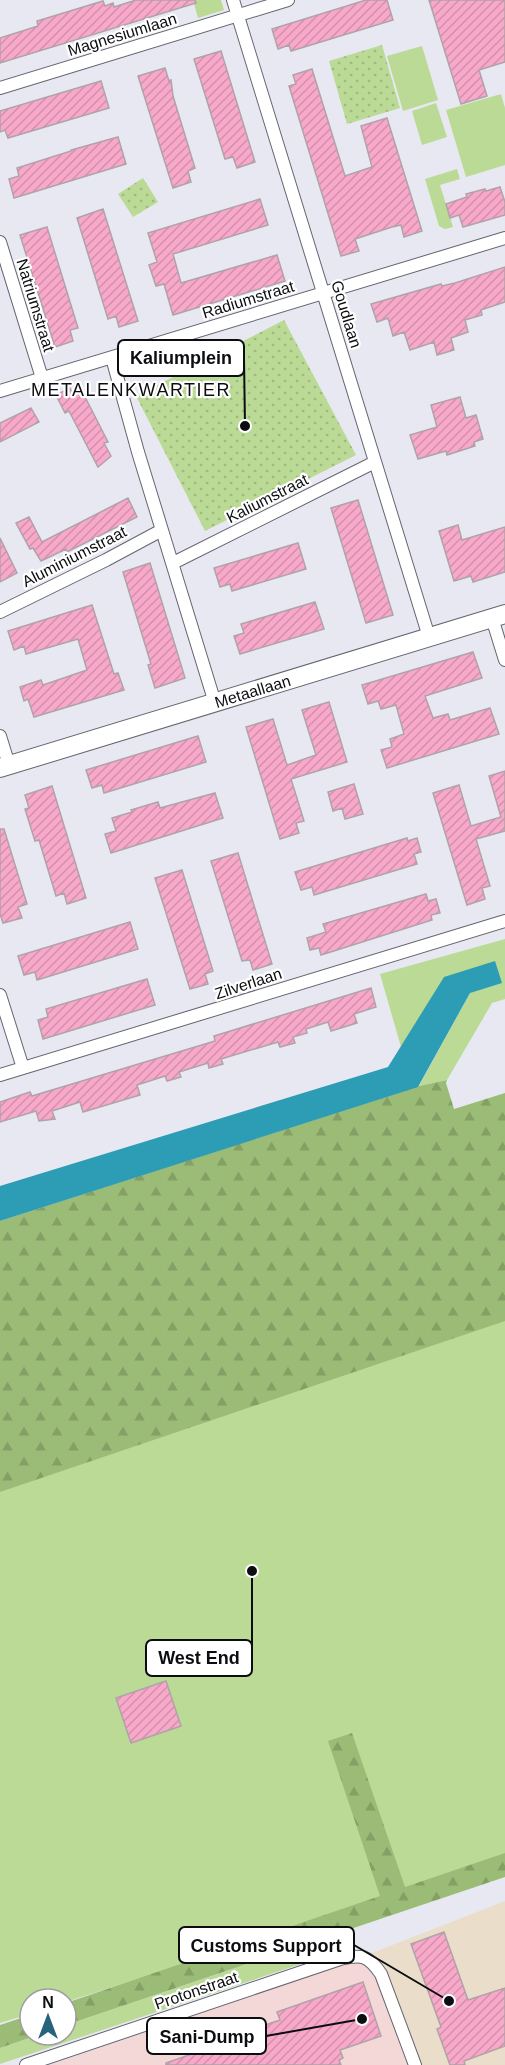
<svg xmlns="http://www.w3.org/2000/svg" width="505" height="2065" viewBox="0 0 505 2065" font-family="Helvetica,sans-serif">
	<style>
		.commercial { fill: #f3d8d7 }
		.industrial { fill: #eadeca }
		.grass { fill: #bada96 }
		.forest { fill: url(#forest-firs) }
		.park { fill: url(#park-dots) }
		.water { fill: #2c9db4 }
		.building { fill: url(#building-hatch); stroke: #afa3a8; stroke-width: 1.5 }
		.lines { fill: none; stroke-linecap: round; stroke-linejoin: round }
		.street-casing { stroke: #64656e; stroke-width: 14 }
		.secondary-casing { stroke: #64656e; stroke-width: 20 }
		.street { stroke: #fff; stroke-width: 12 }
		.secondary { stroke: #fff; stroke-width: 18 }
		.labels { text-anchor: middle; stroke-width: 4.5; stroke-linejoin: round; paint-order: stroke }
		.street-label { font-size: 16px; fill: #0c0d10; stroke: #fff }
		.neighbourhood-label { font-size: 18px; letter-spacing: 1.5px; fill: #0c0d10; stroke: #fff }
		.leader { fill: none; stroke: #0c0d10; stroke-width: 2 }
		.callout-dot { fill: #0c0d10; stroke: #fff; stroke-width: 2 }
		.callout { fill: #fff; stroke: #0c0d10; stroke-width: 2 }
		.callout-label { font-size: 18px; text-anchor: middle; font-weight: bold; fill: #0c0d10 }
	</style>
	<defs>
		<pattern id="forest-firs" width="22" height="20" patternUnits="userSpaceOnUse" patternTransform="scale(1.5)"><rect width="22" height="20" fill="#9bbc76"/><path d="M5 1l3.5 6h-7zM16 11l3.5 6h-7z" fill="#84a065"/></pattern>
		<pattern id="park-dots" width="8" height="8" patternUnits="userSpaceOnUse" patternTransform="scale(1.5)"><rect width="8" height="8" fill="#bada96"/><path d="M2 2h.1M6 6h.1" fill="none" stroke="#9fba80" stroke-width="1.8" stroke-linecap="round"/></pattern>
		<pattern id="building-hatch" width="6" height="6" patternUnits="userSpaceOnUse" patternTransform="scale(1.5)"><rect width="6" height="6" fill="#f8a9ca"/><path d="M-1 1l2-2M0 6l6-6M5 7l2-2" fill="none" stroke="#d390ac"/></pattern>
	</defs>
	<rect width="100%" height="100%" fill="#e8e8f3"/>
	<path class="commercial" d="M372,1953L412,2065H50L224,2005Z"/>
	<path class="industrial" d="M505,1901V2065H412L372,1953Z"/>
	<path class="grass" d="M193,0H221L224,10L198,18Z
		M422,46L438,100L403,111L387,56Z
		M501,94L505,108V165L466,177L446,110Z
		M436,103L447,137L422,145L412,111Z
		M457,169L460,179L440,185L453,227L445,229L439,226L425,179Z
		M505,939V999L492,1003L447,1080L419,1086L470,993L444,978L401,1047L380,974Z
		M505,1124V1860L66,2002V1999H30V2014L0,2023V1282Z
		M340,1933L343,1950L0,2064V2048L38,2035H66V2025Z"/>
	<path class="forest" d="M447,1080L446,1083L454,1109L505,1093V1321L0,1492V1221L419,1086Z
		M352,1733L405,1887L505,1853V1877L66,2025V2003L380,1896L328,1741Z
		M30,2015V2035H38L0,2048V2025Z"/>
	<path class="park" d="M382,45L400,108L347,124L329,61Z
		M143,178L158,202L133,217L118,194Z
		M284,320L356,455L205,531L136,396Z"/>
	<path class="water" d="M495,961L502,983L470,993L418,1087L0,1221V1186L388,1067L444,977Z"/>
	<path class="building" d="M136,0H195L196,3L0,63V38L38,26L37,21L103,1L105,6L113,3L114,7Z
		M366,0H387L393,20L291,51L289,45L278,49L272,29Z
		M429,0H505V62L479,70L487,96L461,104Z
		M221,51L255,162L237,168L233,157L225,159L194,59Z
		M165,68L169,81L171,80L173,96L195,168L188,171L191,182L173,188L138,76Z
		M312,69L345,176L372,167L361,126L387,118L422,231L404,237L401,225L392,227L355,239L359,251L341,256L289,86L296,84L293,75Z
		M101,81L109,108L8,138L5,130L0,132V111Z
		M118,137L126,164L14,198L9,179L19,176L17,168L71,151V150Z
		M500,187L505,202V215L463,227L459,215L450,218L446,204L467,197L466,194L485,189L486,191Z
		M260,199L268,225L173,254L181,283L277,255L285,281L173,315L164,284L156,286L149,265L157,262L148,233Z
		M103,209L138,321L119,327L116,316L108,319L77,218Z
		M47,227L78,328L70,330L73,341L55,347L20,235Z
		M505,267V302L481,310L482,315L465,320L468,332L451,338L454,350L437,355L434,342L410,350L404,332L393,336L388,318L377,322L371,304L441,284L442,286L455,283Z
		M80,387L108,442L104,443L111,456L98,467L69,411L65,413L56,395L70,388L71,391Z
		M460,397L466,418L476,415L483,439L474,442L475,446L447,455L446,451L418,459L410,435L437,427L431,405Z
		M31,408L39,422L0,442V423Z
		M128,498L137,517L67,552L66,549L41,561L33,548L30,549L16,523L29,517L42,542Z
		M358,500L393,615L366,623L331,508Z
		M458,525L462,540L505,527V572L473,582L471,576L454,581L439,531Z
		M0,538L17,573L0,582Z
		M298,543L306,569L232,591L230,584L220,587L214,568Z
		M150,563L185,678L155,688L148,665L151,664L123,572Z
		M315,602L324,629L240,654L234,636L244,633L241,624Z
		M92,605L114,674L118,673L124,690L34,717L28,699L24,701L20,687L41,680L43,685L87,670L78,639L26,654L24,646L14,650L8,631Z
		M473,652L482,678L425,696L433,718L448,714L450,720L490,708L499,734L387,768L381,750L392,747L390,739L404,734L396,705L381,709L378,701L368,704L362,685Z
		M329,702L347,762L291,779L304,821L296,823L299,833L280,839L246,727L273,719L287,765L316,755L302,710Z
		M198,736L206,762L104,793L102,785L92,788L86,770Z
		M505,771V831L476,839L490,886L482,888L485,899L467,905L433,793L459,785L471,826L501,817L489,776Z
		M354,784L363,814L345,819L342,808L333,811L328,792Z
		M52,786L86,898L67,904L64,893L56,896L39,840L35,841L25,809L29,808L25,795Z
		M215,793L223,818L111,853L105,834L116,831L112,818L132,812L131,810L158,802L160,808Z
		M0,829H4L27,904L18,907L22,918L3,923L0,914Z
		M407,838L408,841L417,838L421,852L414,854L417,864L314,895L312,887L301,890L295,872Z
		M238,853L272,964L253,970L250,960L242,961L211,861Z
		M182,870L213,971L205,974L208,984L190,989L155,878Z
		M426,894L428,901L436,899L440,913L431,915L432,920L321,955L319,948L310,950L307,938L326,932L323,924Z
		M130,922L138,949L37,980L35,972L24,975L18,956Z
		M147,979L155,1005L43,1039L38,1020L48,1017L46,1009Z
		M371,988L376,1007L354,1014L357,1023L331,1031L328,1022L306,1029L307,1033L293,1037L295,1043L280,1047L278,1042L221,1059L223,1064L209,1068L208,1063L179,1072L181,1077L167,1081L165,1076L137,1085L140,1095L83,1112L80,1102L52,1111L55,1119L39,1121L36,1111L0,1122V1102L30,1092L32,1096L215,1041L214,1036Z
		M166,1681L181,1726L131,1743L116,1698Z
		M444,1932L468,2000L505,1988V2046L464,2061L465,2065H450L437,2029L441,2027L411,1944Z
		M363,1982L381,2036L340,2050L343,2058L339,2060L341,2065H166V2063L243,2036L242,2033L280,2020L277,2012Z"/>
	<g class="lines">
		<defs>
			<path id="street" d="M233,0L429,637
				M0,88L288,0
				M0,242L42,378
				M112,358L138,452L215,703
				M0,391L505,238
				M173,563L375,462
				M0,612L106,560L162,530
				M492,618L505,660
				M0,736L9,765
				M0,995L23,1068
				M0,1075L505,921
				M26,2065L340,1959C362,1954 368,1955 381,1974L415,2065"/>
			<g id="secondary">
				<path id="s1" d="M0,768L505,614"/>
			</g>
		</defs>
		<use href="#street" class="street-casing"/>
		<use href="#secondary" class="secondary-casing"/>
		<use href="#street" class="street"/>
		<use href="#secondary" class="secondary"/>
	</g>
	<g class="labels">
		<g class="street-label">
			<text transform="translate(122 34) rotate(-17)" y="6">Magnesiumlaan</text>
			<text transform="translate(248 299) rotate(-17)" y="6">Radiumstraat</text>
			<text transform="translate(36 305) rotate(73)" y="6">Natriumstraat</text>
			<text transform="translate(347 314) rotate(73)" y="6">Goudlaan</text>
			<text transform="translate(267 498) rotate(-27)" y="6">Kaliumstraat</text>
			<text transform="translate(74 556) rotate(-27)" y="6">Aluminiumstraat</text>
			<text dy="6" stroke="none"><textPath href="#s1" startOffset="264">Metaallaan</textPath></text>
			<text transform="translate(248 983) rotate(-18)" y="6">Zilverlaan</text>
			<text transform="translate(196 1990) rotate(-19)" y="6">Protonstraat</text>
		</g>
		<g class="neighbourhood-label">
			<text x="131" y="396">METALENKWARTIER</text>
		</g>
	</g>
	<path class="leader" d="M245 426L244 358M252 1571L252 1658M449 2001L354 1945M362 2019L266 2036"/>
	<g class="callout-dot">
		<circle cx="245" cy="426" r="6"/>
		<circle cx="252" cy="1571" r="6"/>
		<circle cx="449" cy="2001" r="6"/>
		<circle cx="362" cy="2019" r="6"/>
	</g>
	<g class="callout">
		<rect x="118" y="340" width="126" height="36" rx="6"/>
		<rect x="146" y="1640" width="106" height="36" rx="6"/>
		<rect x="179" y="1927" width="175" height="36" rx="6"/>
		<rect x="147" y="2018" width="119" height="36" rx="6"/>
	</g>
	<g class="callout-label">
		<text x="181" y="364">Kaliumplein</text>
		<text x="199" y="1664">West End</text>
		<text x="266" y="1952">Customs Support</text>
		<text x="207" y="2043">Sani-Dump</text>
	</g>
	<g transform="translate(48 2017)"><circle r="28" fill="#ffffff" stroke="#9e9e9f" stroke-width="1.5"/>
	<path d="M0-4.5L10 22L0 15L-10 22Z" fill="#28627b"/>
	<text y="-9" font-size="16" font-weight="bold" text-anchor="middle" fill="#0c0d10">N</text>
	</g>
</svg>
